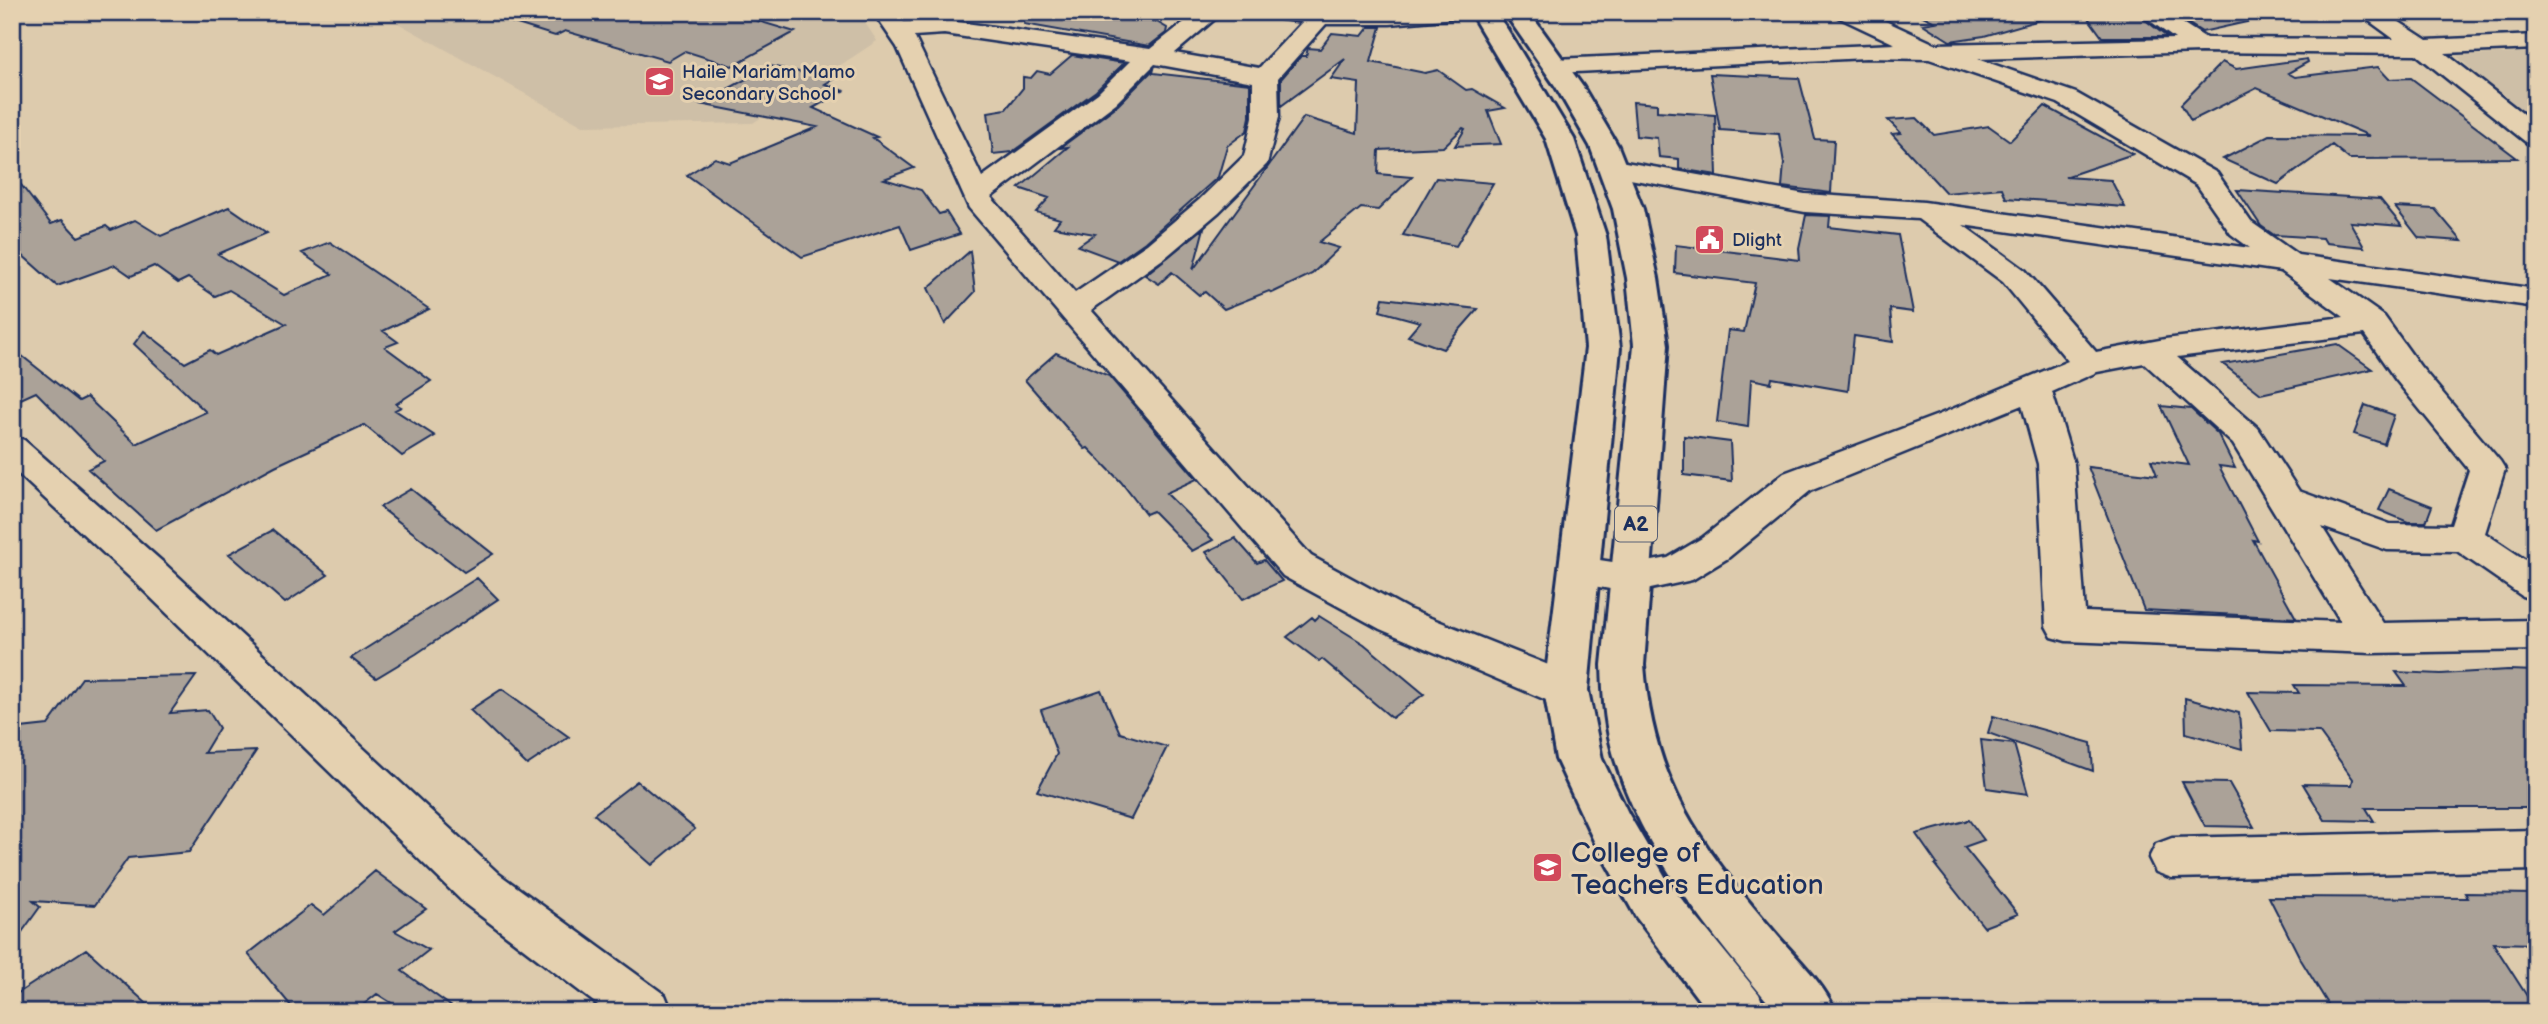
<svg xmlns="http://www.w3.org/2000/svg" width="2548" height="1024" viewBox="0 0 2548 1024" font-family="'Balsamiq Sans',sans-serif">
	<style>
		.built { fill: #cebfa7 }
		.building { fill: #aba298; stroke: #1b2f5e; stroke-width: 2 }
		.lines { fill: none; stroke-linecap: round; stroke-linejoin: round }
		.minor-casing { stroke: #1b2f5e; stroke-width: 5 }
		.highway-casing { stroke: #1b2f5e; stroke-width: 6 }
		.minor { fill: #e5d1b0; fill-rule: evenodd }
		.highway { fill: #e5d1b0; fill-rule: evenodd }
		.labels { text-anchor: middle; stroke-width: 6; stroke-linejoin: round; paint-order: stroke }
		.far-poi-label { font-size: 19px; fill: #1b2f5e; stroke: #e5d1b0; text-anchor: start }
		.shield { fill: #e5d1b0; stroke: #586077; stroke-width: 2 }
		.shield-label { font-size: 21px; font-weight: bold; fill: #1b2f5e }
		.near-poi-label { font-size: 28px; fill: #1b2f5e; stroke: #e5d1b0; text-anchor: start }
	</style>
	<rect width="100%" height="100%" fill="#ddcbad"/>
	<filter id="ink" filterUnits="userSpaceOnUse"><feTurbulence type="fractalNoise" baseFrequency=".0143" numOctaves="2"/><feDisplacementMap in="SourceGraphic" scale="14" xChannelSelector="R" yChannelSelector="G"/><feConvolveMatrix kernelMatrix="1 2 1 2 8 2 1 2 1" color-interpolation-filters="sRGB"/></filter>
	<g filter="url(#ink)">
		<path class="built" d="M378,12H858L877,41L753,123L583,126Z
			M2536,52V130L2457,56Z"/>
		<path class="building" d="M499,12H728L795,32L732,66L685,51L668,61L565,31L555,36L498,18Z
			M1025,12L1117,16L1118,12H1140L1139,20L1155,21L1167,28L1166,33L1149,46L1024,24Z
			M1915,12H2043V19L1984,36L1950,41L1923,24L1935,22Z
			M2084,12H2135L2167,37H2102Z
			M2170,12H2246L2247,22L2202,32Z
			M1369,27H1381L1371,62L1425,73L1438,70L1466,90L1472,89L1505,108L1488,111L1501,144L1455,146L1465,129L1463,128L1443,147L1379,150L1378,174L1412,177L1378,210L1361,208L1319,242L1339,248L1312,274L1272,293L1269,291L1224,309L1205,292L1199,295L1172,272L1159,284L1145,275L1204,228L1193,270L1304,117L1357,133L1359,83L1331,79L1345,59L1281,106V79L1301,56H1306L1308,48L1320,49L1332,33L1362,36Z
			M1072,55L1124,63L1096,91L1012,152L993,154L988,112L1006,109L1023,88V77L1031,78L1037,71L1050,74Z
			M2307,59L2308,62L2288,73L2295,77L2378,67L2389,79L2411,78L2517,158L2349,159L2332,145L2278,184L2223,159L2270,135L2370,136L2257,88L2191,121L2181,104L2222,62L2236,69Z
			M770,66L833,79L825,84L844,91L813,108L877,137L873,138L914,168L884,179L921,190L939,214L946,212L960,234L911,250L900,225L802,257L687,175L715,158L730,163L817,127L700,104Z
			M1154,69L1153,73L1250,84V117L1247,131L1227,146L1218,177L1145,242L1118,261L1078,246L1095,234L1054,227L1060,219L1036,212L1049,198L1019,188L1068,147L1060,148L1118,105Z
			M1710,74L1799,78L1815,139L1834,140L1831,193L1782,187L1784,163L1779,134L1720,130Z
			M1633,102L1657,104V111L1715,115L1717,175L1679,169V159L1659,157L1657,138L1636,136Z
			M2045,106L2133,154L2065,177L2111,180L2125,207L2006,198L2002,188L1946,193L1892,134L1901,133L1888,120L1917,118L1934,135L1989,126L2010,141Z
			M12,173L51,224L62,220L78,237L106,226L111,230L135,220L161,236L229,207L267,233L218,254L284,295L332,274L302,253L330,242L429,309L383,331L398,342L385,347L431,381L396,404L401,407L395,410L435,436L402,456L364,425L275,466L156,530L88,469L104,461L36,392L12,403V348L79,401L87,397L136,444L206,412L134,344L144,331L185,363L210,350L216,355L286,324L229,290L215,296L188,278L178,283L154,266L131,276L115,265L57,286L12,246Z
			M1436,178L1493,183L1456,246L1403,235Z
			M2237,190L2380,199L2402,226L2350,222L2364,247L2326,243L2323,238L2274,235L2261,226Z
			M2395,207L2435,209L2462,241L2419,238Z
			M1806,215L1830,216L1829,227L1898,235L1913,312L1890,309L1893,342L1854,336L1848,391L1772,378L1771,383L1751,379L1748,427L1717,422L1728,330L1744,332L1755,283L1675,273L1676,245L1800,260L1799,248Z
			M970,251L975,292L945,324L928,288Z
			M1383,298L1478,309L1443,349L1408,336L1420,322L1380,311Z
			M2337,344L2372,369L2261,394L2223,364Z
			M1056,353L1109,376L1197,479L1166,493L1213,540L1192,551L1153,511L1146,514L1121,482L1088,448L1085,449L1025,380Z
			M2365,405L2394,415L2384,444L2354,434Z
			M2161,406L2191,409L2218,434L2235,468L2219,466L2258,541L2253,540L2296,618L2144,610L2088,467L2157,475L2151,460L2189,465Z
			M1684,436L1730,442L1732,481L1684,475Z
			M411,489L493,554L464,572L380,507Z
			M2389,489L2432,506L2426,522H2408L2379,510Z
			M273,530L328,575L285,603L229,554Z
			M1235,538L1257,563L1264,560L1282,581L1243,599L1206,552Z
			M477,578L498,599L416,654L376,678L351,658Z
			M1319,616L1364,644L1424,694L1392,718L1322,659L1319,661L1287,637L1312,617L1315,620Z
			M2508,670L2536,671V808H2366L2374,821L2325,820L2303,784L2352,785L2353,779L2319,732L2271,731L2248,692L2299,693L2294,685L2406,686L2396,672L2441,674Z
			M196,676L170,713L208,710L219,728L204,753L256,751L189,852L128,858L95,905L33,901L40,907L12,946V729L48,725L82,678Z
			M502,689L569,737L527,765L470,710Z
			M1101,690L1120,733L1167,747L1131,819L1037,791L1057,754L1041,710Z
			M2185,698L2239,713L2242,749L2186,733Z
			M1993,716L2091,743L2093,771L1988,733Z
			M1981,740L2014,744L2028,794L1987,788Z
			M637,781L695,829L652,865L594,814Z
			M2182,782L2229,783L2254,827L2205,826Z
			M1969,820L1984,840L1964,847L2018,914L1984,927L1935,865L1937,864L1916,834Z
			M375,871L426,909L395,931L429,950L402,971L459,1012H406L377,994L354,1012H296L248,954L311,905L324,915Z
			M2465,893L2536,894V944L2493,943L2536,1010L2333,1012L2301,960L2269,897L2468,898Z
			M86,949L156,1012H12V997Z"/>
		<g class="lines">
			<defs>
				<path id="minor" d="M873,12H896L904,22L944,20L1150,49L1197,12H1223L1175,53L1259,68L1302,22L1268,17L1265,12H1469L1466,17L1390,24H1326L1278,78L1279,117L1267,164L1219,212L1167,256L1091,310L1311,556L1408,609L1581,678L1587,690L1581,702L1566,706L1551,702L1380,629L1283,576L969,208L897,47ZM944,34L1130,61L1098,93L982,177L914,36ZM1155,64L1253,82V117L1244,156L1199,200L1147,244L1075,293L991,197L1116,103Z
					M1835,12H1866L1935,44L2175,39L2138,12H2165L2206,38L2394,39L2357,12H2384L2427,40L2536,35V49L2445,53L2536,124V145L2527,143L2416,54L2201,52L1978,59L2076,93L2217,173L2251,222L2298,255L2536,289V307L2330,278L2384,316L2420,366L2500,461L2505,469L2485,533L2536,567V600L2522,596L2457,551L2387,550L2322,527L2383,623L2536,620V650L2372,653L2066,641L2052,637L2046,626L2038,464L2022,405L1810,491L1728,558L1692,580L1632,593L1566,581L1561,571L1566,561L1580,557L1632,565L1668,558L1702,538L1784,473L1938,415L2068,361L2003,282L1918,219L1805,212L1614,176L1604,174L1600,168L1604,162L1614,160L1805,194L1924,202L2250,248L2231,234L2197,185L2058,103L1929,59L1866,58L1555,73L1546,71L1543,66L1546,61L1555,59L1895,44L1838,17ZM1963,225L2281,271L2344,317L2165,339L2096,352L2025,270ZM2364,334L2396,380L2469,470L2451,525L2390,524L2299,491L2258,428L2177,357ZM2144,363L2233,444L2341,622L2085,612L2074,464L2052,392L2097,372Z
					M12,436L24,440L166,565L499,874L665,995L672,1012H607L465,904L138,585L12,468Z
					M2536,830V870L2172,878L2156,872L2149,858L2156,844L2172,838Z"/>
				<path id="highway" d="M1470,12H1495L1507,29L1574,139L1606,236L1620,348L1588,690L1602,759L1628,813L1670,885L1759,994L1766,1012H1708L1636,917L1594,841L1556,759L1544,690L1586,348L1576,236L1546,139Z
					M1504,12H1529L1583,87L1618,146L1643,209L1658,278L1668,345L1644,665C1653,781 1698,842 1771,928C1793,955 1822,980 1836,1012H1776C1711,933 1636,846 1611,745C1604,719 1603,692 1602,665L1634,345L1627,278L1613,209L1590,146L1556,87Z"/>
			</defs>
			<use href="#minor" class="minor-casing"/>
			<use href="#highway" class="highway-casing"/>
			<use href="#minor" class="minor"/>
			<use href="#highway" class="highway"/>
		</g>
	</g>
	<defs>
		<symbol id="school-square" viewBox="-11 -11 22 22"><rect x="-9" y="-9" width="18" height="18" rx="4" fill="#d1495b" stroke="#e5d1b0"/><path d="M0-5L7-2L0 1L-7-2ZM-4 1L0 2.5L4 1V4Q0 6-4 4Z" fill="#fff"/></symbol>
		<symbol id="civic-square" viewBox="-11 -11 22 22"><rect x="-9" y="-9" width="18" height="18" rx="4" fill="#d1495b" stroke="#e5d1b0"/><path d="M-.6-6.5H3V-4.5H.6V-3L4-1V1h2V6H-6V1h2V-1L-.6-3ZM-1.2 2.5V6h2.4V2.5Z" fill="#fff"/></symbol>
		<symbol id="university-square" viewBox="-11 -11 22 22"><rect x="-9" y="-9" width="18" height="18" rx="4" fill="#d1495b" stroke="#e5d1b0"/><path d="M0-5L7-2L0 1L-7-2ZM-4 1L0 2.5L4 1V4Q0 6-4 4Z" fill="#fff"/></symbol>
	</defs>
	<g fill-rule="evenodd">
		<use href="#school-square" x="642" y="64" width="35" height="35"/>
		<use href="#civic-square" x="1692" y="222" width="35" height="35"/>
		<use href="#university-square" x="1530" y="850" width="35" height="35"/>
	</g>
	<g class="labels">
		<g class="far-poi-label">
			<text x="682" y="78">Haile Mariam Mamo<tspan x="682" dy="22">Secondary School</tspan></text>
			<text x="1732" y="246">Dlight</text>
		</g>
		<rect class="shield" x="1615" y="506.5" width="42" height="35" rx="5"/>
		<g class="shield-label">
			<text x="1636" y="531">A2</text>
		</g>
		<g class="near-poi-label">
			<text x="1571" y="862">College of<tspan x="1571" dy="32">Teachers Education</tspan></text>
		</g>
	</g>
	<rect width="2548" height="1024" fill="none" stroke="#e5d1b0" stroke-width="42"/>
	<rect x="21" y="21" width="2506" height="982" fill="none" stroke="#1b2f5e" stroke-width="2.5" filter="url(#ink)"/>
</svg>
